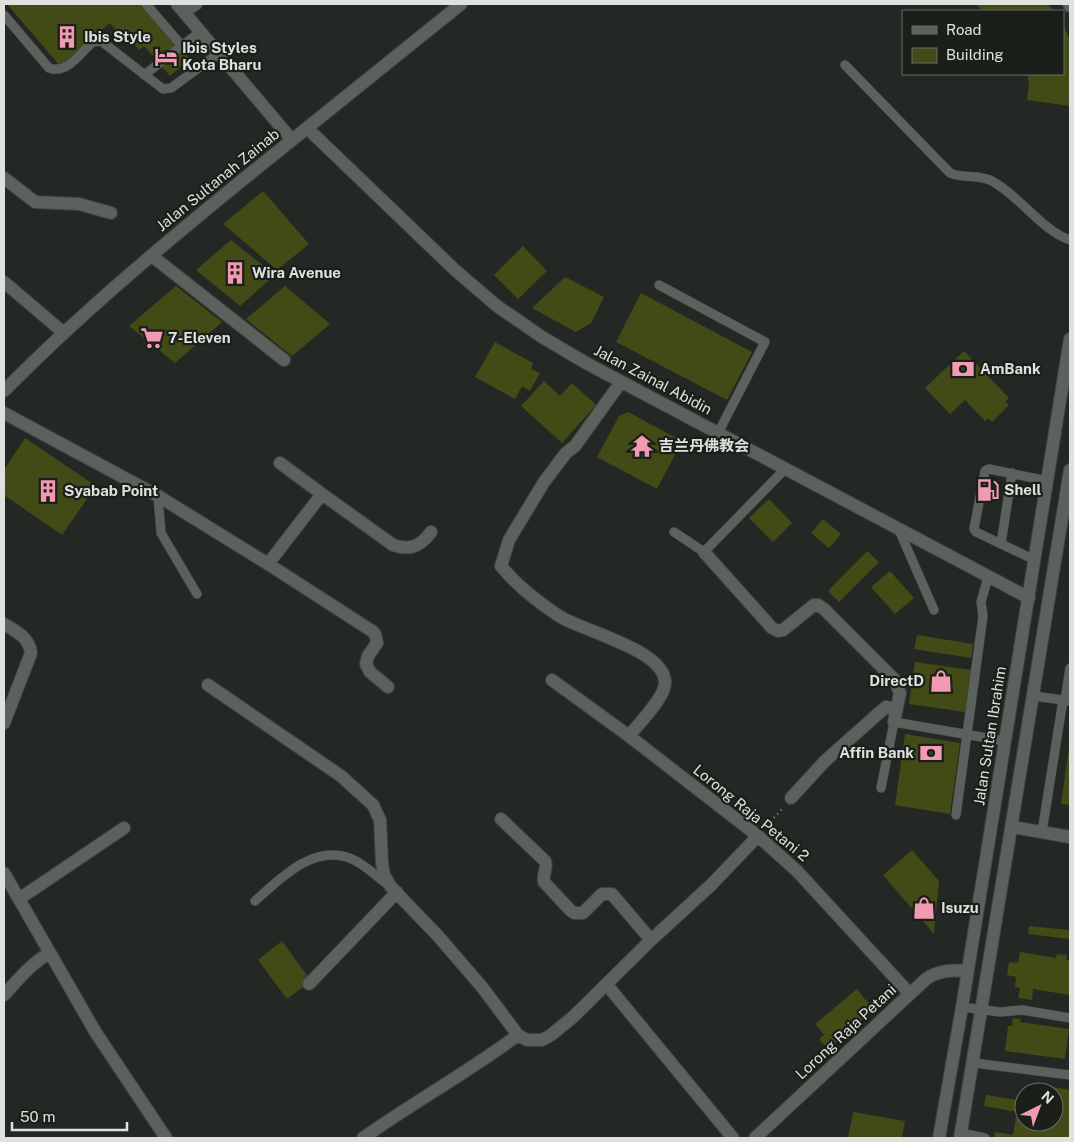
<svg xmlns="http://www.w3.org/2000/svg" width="1074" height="1142" viewBox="0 0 1074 1142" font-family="'Public Sans','Noto Sans SC',sans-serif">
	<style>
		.building { fill: #424b16 }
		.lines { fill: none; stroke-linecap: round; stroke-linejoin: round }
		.service-casing { stroke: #3f433f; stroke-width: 10 }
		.minor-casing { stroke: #3f433f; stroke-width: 14 }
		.secondary-casing { stroke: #3f433f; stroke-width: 14 }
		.path { stroke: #858986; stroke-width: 2.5; stroke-dasharray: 1 4; stroke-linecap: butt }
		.service { stroke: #5b615c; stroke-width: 9 }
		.minor { stroke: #5b615c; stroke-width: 12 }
		.secondary { stroke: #5b615c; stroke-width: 12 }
		.labels { text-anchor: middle; stroke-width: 4.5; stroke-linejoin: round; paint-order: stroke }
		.poi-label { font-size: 15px; font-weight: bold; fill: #dee1de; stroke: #1a1f1a; text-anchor: start }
		.street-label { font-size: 15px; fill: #dee1de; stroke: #1a1f1a }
	</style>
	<rect width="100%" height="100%" fill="#232824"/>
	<path class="building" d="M7,4H142L190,59L170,76L144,46L139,50L131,41L127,44L110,23L60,66Z
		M976,4H1048L1054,11H983Z
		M1063,24L1070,40V106L1027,100L1029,84L1027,74H1063Z
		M263,191L309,244L277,270L223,224Z
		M231,240L275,275L240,306L196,270Z
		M523,246L547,271L518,299L494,275Z
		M565,277L604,297L591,323L576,332L532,308Z
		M176,286L222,322L175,363L129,326Z
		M285,286L330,324L292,356L246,319Z
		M641,293L752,352L727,400L616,342Z
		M495,342L533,363L531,369L540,373L530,391L522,386L515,399L475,377Z
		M964,351L1009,398L1005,402L1009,405L992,422L988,418L985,421L965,400L950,414L925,388Z
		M544,381L560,396L572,383L596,405L562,443L521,406Z
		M628,412L682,441L657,489L597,457L619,416Z
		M25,438L96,486L62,535L4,495V470Z
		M769,499L792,523L773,542L749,518Z
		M823,519L841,534L829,548L811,533Z
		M867,551L879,562L839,602L828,591Z
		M890,571L914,598L895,614L871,587Z
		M917,635L973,644L971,658L914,649Z
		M915,662L971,670L965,712L909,704Z
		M905,734L960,743L950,814L895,805Z
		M1069,747H1070V805L1061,804Z
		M912,850L939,881L934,934L883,875Z
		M1029,926L1070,930V939L1028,934Z
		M282,941L311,981L287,999L258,960Z
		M1020,952L1056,958L1057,954L1067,955L1066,960H1070V995L1033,989L1032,1000L1018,998L1020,988L1015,987L1016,977L1007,975L1009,962L1018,963Z
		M857,989L874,1010L828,1049L819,1039L824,1035L815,1024Z
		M1013,1018L1021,1019L1020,1022L1069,1029L1065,1059L1005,1051L1008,1026H1012Z
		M1035,1084L1070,1090V1138H994L995,1132L1013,1135L1017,1112L984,1106L986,1095L1024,1101V1122H1054V1092H1033Z
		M853,1112L905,1121L902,1138H848Z"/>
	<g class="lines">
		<defs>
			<path id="service" d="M146,4L182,46
				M4,15L49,68C68,75 81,51 93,42L101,41L163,89L171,88L219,53
				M845,65L950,173C963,179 978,174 992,181C1020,196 1041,230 1070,240
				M144,75L200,32
				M659,285L765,342L718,433
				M158,496L161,533L197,594
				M899,530L934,610
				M674,532L704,552L785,469
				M1001,544L1012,473
				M1035,560L976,532L974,529L985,471L989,469L1048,481
				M1034,696L1070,701
				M1065,700L1070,668
				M881,788L894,722L1005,741
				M956,815L983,616L981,602L988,577
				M1042,832L1063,700
				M255,901C281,878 314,843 352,859C364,864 376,876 387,884
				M962,1007L1000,1012L1022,1010L1070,1018
				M974,1063L1070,1075
				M961,1133L985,1138"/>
			<path id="minor" d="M177,4L292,140
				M184,12L196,4
				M307,128L455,270L497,306L542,337L586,363L1029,598
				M4,178L35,202L79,204L111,213
				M152,256L284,360
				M4,282L64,333
				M621,382L575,446L566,453L544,482L509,540L501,566C517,586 538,602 559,616C582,631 666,650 665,683C665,698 638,724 629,736
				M4,413L158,496L268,564L372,631L375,634L377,643L368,656L366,664L370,672L388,687
				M280,463L322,494
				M704,552L772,628L778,631L783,630L814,605H818L824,609L894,679L900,693L894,722
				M268,564L322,494L393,545C410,551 421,546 431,532
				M4,624C17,632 29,637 31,653L4,723
				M552,680L629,736L758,836L797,871L910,994
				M208,685L341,776L373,805L380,820L382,863L384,875L391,887L438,936L482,987L518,1035L527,1040H542L551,1035L573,1017L651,940L711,885L758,836
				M791,798L825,761L880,712L886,707L896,709
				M501,819L545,861C548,869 542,874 544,882L570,910L574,913H583L602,894H612L651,940
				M1012,827L1070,837
				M4,873L96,1033L166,1138
				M19,899L124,828
				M309,984L397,892
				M607,985L733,1138
				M4,995C18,980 31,963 50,953
				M363,1138C414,1102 468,1072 518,1035
				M755,1138L926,979C939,970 952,970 968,971"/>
			<path id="secondary" d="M1069,4L1070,6
				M4,391C81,313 166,242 251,173C321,117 391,60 461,4
				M939,1138L962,1007L1070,339
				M960,1138L1070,470"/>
		</defs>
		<use href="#service" class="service-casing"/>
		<use href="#minor" class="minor-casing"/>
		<use href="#secondary" class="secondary-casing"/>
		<path class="path" d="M767,825L784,807"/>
		<use href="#service" class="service"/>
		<use href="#minor" class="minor"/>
		<use href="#secondary" class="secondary"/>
	</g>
	<defs>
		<symbol id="building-bare" viewBox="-9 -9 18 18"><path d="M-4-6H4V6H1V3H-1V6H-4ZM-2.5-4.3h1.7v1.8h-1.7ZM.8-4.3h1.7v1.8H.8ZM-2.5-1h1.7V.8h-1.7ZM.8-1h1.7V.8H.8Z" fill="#f19ab1" stroke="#1a1f1a" stroke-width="2.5" paint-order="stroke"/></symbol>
		<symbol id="hotel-bare" viewBox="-9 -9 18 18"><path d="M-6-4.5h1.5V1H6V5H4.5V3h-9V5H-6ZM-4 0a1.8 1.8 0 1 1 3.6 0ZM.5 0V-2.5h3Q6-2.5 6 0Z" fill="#f19ab1" stroke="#1a1f1a" stroke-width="2.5" paint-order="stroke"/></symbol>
		<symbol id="supermarket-bare" viewBox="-9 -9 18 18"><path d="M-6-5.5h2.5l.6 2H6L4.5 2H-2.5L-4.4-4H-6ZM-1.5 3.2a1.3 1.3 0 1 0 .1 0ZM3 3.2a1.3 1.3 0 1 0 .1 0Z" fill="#f19ab1" stroke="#1a1f1a" stroke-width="2.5" paint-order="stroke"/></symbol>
		<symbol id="bank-bare" viewBox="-9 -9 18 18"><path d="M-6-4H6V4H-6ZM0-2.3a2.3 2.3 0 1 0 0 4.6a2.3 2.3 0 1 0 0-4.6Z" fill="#f19ab1" stroke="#1a1f1a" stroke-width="2.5" paint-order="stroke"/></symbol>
		<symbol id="temple-bare" viewBox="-9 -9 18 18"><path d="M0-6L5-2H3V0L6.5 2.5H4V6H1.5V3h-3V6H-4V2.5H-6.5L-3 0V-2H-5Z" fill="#f19ab1" stroke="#1a1f1a" stroke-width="2.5" paint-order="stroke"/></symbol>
		<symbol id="fuel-bare" viewBox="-9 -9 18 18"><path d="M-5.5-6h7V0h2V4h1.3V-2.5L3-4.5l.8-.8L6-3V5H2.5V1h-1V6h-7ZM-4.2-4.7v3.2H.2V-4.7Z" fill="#f19ab1" stroke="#1a1f1a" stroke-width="2.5" paint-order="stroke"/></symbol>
		<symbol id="shop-bare" viewBox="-9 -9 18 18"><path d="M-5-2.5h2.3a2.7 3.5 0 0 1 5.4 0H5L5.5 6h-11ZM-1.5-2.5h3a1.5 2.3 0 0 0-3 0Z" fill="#f19ab1" stroke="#1a1f1a" stroke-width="2.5" paint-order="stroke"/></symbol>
	</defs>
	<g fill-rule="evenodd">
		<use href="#building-bare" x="51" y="21" width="32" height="32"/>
		<use href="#hotel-bare" x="150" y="41" width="32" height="32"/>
		<use href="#building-bare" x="219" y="257" width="32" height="32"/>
		<use href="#supermarket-bare" x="136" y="322" width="32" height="32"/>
		<use href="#bank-bare" x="947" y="353" width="32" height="32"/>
		<use href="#temple-bare" x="626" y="430" width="32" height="32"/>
		<use href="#fuel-bare" x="972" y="474" width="32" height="32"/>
		<use href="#building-bare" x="32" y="475" width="32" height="32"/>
		<use href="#shop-bare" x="925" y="665" width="32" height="32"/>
		<use href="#bank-bare" x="915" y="737" width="32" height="32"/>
		<use href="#shop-bare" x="908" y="892" width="32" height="32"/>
	</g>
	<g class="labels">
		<g class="poi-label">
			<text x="84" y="42">Ibis Style</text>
			<text x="182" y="53">Ibis Styles<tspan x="182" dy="17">Kota Bharu</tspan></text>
			<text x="252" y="278">Wira Avenue</text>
			<text x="168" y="343">7-Eleven</text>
			<text x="980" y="374">AmBank</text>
			<text x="659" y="451">吉兰丹佛教会</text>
			<text x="1004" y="495">Shell</text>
			<text x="64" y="496">Syabab Point</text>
			<text x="924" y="686" text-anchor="end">DirectD</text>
			<text x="914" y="758" text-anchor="end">Affin Bank</text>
			<text x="941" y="913">Isuzu</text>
		</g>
		<g class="street-label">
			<text transform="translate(218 180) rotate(-39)" y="5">Jalan Sultanah Zainab</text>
			<text transform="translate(653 380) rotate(28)" y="5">Jalan Zainal Abidin</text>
			<text transform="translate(990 736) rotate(-81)" y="5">Jalan Sultan Ibrahim</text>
			<text transform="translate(751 813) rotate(39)" y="5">Lorong Raja Petani 2</text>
			<text transform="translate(846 1032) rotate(-43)" y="5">Lorong Raja Petani</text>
		</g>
	</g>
	<rect width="1074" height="1142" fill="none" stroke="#dee1de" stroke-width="10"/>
	<rect x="902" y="10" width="162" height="65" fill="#1a1f1a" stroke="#686d68"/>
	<rect x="912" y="26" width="25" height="8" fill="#5b615c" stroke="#686d68"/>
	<text x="946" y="35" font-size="15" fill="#dee1de">Road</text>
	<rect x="912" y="48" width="25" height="15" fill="#424b16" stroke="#686d68"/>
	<text x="946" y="60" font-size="15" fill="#dee1de">Building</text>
	<g transform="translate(1039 1107) rotate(42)"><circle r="24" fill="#1a1f1a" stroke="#686d68"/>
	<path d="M0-4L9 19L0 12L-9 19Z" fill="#f19ab1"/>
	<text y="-8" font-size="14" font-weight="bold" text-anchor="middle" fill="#dee1de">N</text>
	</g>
	<path d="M12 1122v8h115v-8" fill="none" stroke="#dee1de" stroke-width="2.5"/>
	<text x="20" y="1122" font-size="15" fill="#dee1de" stroke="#1a1f1a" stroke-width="4" paint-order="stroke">50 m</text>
</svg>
